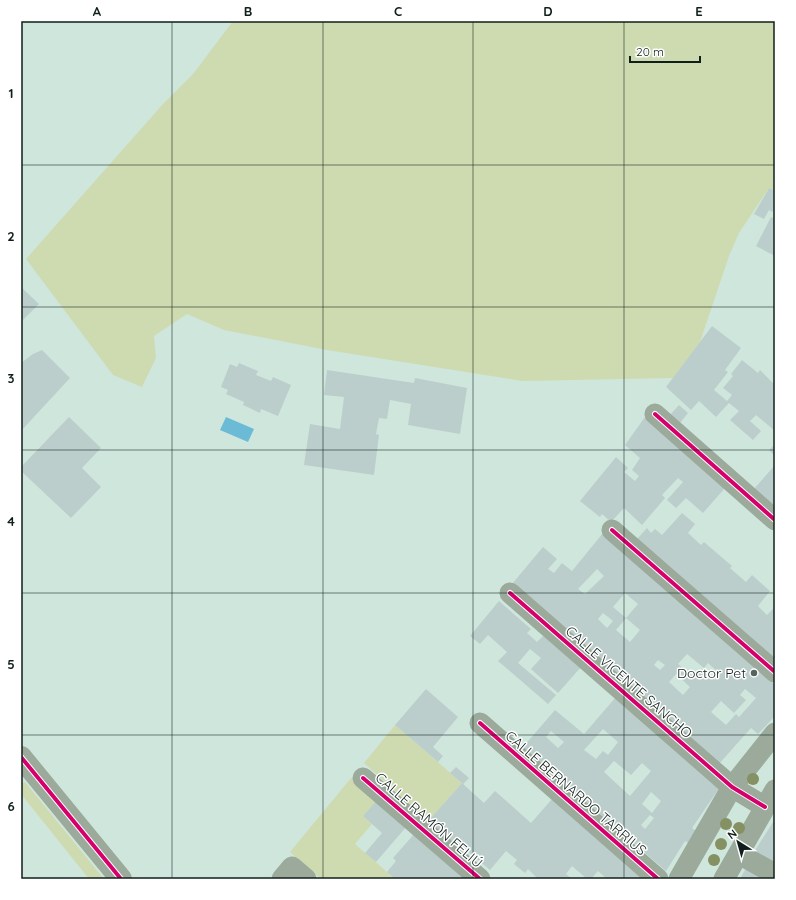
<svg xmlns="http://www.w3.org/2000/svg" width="796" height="900" viewBox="0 0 796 900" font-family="Quicksand,sans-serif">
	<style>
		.green { fill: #cedbb0 }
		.water { fill: #6bbbd7 }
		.building { fill: #bbcecb; fill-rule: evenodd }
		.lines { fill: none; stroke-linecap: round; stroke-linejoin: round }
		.minor { stroke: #9baa9b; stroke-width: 21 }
		.tertiary { stroke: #9baa9b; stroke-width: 22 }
		.cycleway-casing { stroke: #fff; stroke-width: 6 }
		.cycleway { stroke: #d6006c; stroke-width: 4 }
		.tree { fill: #859063 }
		.grid { fill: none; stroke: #101f1a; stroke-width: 1; stroke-opacity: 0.55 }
		.poi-dot { fill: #53655e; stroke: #fff; stroke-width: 1.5 }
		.labels { text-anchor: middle; stroke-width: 3; stroke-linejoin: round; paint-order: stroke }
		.poi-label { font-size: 14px; fill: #101f1a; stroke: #fff; text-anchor: end }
		.street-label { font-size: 14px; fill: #101f1a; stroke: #fff }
		.neatline { fill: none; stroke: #101f1a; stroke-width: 1.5 }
		.grid-label { font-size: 13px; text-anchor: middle; font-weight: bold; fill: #101f1a }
	</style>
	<rect width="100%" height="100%" fill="#cfe6dd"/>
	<path class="green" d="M233,21H775V191L769,188L739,233L729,256L700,342L673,378L523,381L327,350L224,330L187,314L154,336L156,358L142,387L113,375L26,259L163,104L193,74Z
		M395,725L462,783L428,821L364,763Z
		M351,778L377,800L363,816L372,824L355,844L395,879H321L290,852Z
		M25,782L104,879H89L21,794V784Z"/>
	<path class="water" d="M226,417L254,429L248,442L220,430Z"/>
	<path class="building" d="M769,188L775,191V207L772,212L769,210L764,219L754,214Z
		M771,217L775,219V256L756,246Z
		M21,287L39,304L21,322Z
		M712,326L741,348L725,370L728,372L714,390L727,401L732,395L723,388L733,376L731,374L742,360L758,373L760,370L775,385V431L756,415L750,421L761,431L753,440L730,420L739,411L729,403L716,417L699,401L691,410L666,387Z
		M42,350L70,378L21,431V363L33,354Z
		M239,363L258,371L256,375L271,381L273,377L291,385L278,416L261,409L260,413L243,405L244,402L226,394L228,390L221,387L230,364L237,367Z
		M327,370L414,383L415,378L467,388L460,434L408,425L411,404L390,400L387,419L379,418L376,434L379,435L374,475L304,465L310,424L340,429L344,397L324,395Z
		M679,405L688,413L680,423L670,415Z
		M69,417L101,448L82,468L101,487L71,518L21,471V467Z
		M645,417L725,488L703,513L686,498L676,508L667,500L683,482L678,478L662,495L665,498L642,525L624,508L611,522L602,514L600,517L580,501L616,457L628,468L624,472L635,481L639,476L632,470L640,458L625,445Z
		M775,444V456L769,450Z
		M775,465V507L754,489Z
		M682,513L695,524L688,533L701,545L704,542L732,566L730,568L746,582L752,575L770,591L758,606L767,615L775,607V661L637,539L647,528L651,533L655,529L662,535Z
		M603,533L775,685V716L758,734L751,728L718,765L512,584L543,547L557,559L548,569L554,573L562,563L572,571ZM597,569L604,576L585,594L578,589ZM625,593L638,604L626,618L613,607ZM603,613L613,621L607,628L598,619ZM626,618L640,630L630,642L616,630ZM687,654L704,668L708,663L720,674L715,680L703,669L695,678L678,664ZM658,660L665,665L660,670L654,665ZM676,674L690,687L683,695L669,682ZM745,689L756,698L739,717L736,714L726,725L711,712L721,701L734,713L746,700L740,695Z
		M499,601L531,629L527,633L537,642L545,634L582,666L558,693L531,669L541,658L530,649L518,663L556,695L548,704L498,661L507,652L488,635L480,644L470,636Z
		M426,689L458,717L433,747L443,756L438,762L395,725Z
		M616,697L720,787L692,828L696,831L688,843L685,841L666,871L523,747L555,710L584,734ZM603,729L618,742L608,755L603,751L596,759L584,750ZM551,731L564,742L558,748L546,737ZM614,761L631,775L642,763L651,771L630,796L604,772ZM651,792L661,801L652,813L642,804ZM650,815L654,818L645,829L641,825Z
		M456,767L469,778L463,784L484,803L495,791L531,823L552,799L645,879H607L598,871L591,879H587L572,866L566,874L572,879H538L528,869L525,873L514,864L517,860L506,851L490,870L459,844L456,845L428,821L462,783L450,773Z
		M377,800L407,826L376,862L365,853L382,833L363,816Z
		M775,819V864L754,852Z
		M415,833L464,879H395L387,872L396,861L393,858Z
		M746,868L765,879H740Z"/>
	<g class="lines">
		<path class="minor" d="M655,414L775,520
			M612,530L775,672
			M510,593L732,787L765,807
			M480,723L658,879
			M363,778L480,879
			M739,854L775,874
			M282,879L292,867L306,879
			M679,879L732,787L775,733
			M724,879L775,790"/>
		<path class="tertiary" d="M21,757L121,879"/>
		<defs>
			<path id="cycleway" d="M655,414L775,520
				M612,530L775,672
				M510,593L732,787L765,807
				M480,723L658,879
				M21,757L121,879
				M363,778L480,879"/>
		</defs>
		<use href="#cycleway" class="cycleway-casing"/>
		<use href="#cycleway" class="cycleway"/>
	</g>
	<g class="tree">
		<circle cx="753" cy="779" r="6"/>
		<circle cx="726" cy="824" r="6"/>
		<circle cx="739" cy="828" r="6"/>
		<circle cx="721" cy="844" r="6"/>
		<circle cx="714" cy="860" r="6"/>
	</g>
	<path class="grid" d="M172,21V879M323,21V879M473,21V879M624,21V879M21,165H775M21,307H775M21,450H775M21,593H775M21,735H775"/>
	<circle class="poi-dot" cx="754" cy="673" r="4"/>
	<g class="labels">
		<g class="poi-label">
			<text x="746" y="678">Doctor Pet</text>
		</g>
		<g class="street-label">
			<text transform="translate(629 682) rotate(41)" y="5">CALLE VICENTE SANCHO</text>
			<text transform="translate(576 793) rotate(41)" y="5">CALLE BERNARDO TARRIUS</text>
			<text transform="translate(429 820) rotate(41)" y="5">CALLE RAMÓN FELIÚ</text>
		</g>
	</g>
	<rect width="796" height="900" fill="none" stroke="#ffffff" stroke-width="44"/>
	<g transform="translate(738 842) rotate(323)" stroke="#ffffff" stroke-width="3" paint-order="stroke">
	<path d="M0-3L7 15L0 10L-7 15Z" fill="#101f1a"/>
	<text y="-6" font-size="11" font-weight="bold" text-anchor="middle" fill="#101f1a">N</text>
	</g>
	<path d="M630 56v6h70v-6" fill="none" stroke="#101f1a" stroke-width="2"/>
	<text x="636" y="56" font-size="12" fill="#101f1a" stroke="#ffffff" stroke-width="3" paint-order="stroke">20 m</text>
	<rect x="22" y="22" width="752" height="856" class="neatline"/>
	<g class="grid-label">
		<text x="97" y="16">A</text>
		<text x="248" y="16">B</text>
		<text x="398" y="16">C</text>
		<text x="548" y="16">D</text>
		<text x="699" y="16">E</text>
		<text x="11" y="98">1</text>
		<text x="11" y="241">2</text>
		<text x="11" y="383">3</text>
		<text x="11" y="526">4</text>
		<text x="11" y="669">5</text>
		<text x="11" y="811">6</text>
	</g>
</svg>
